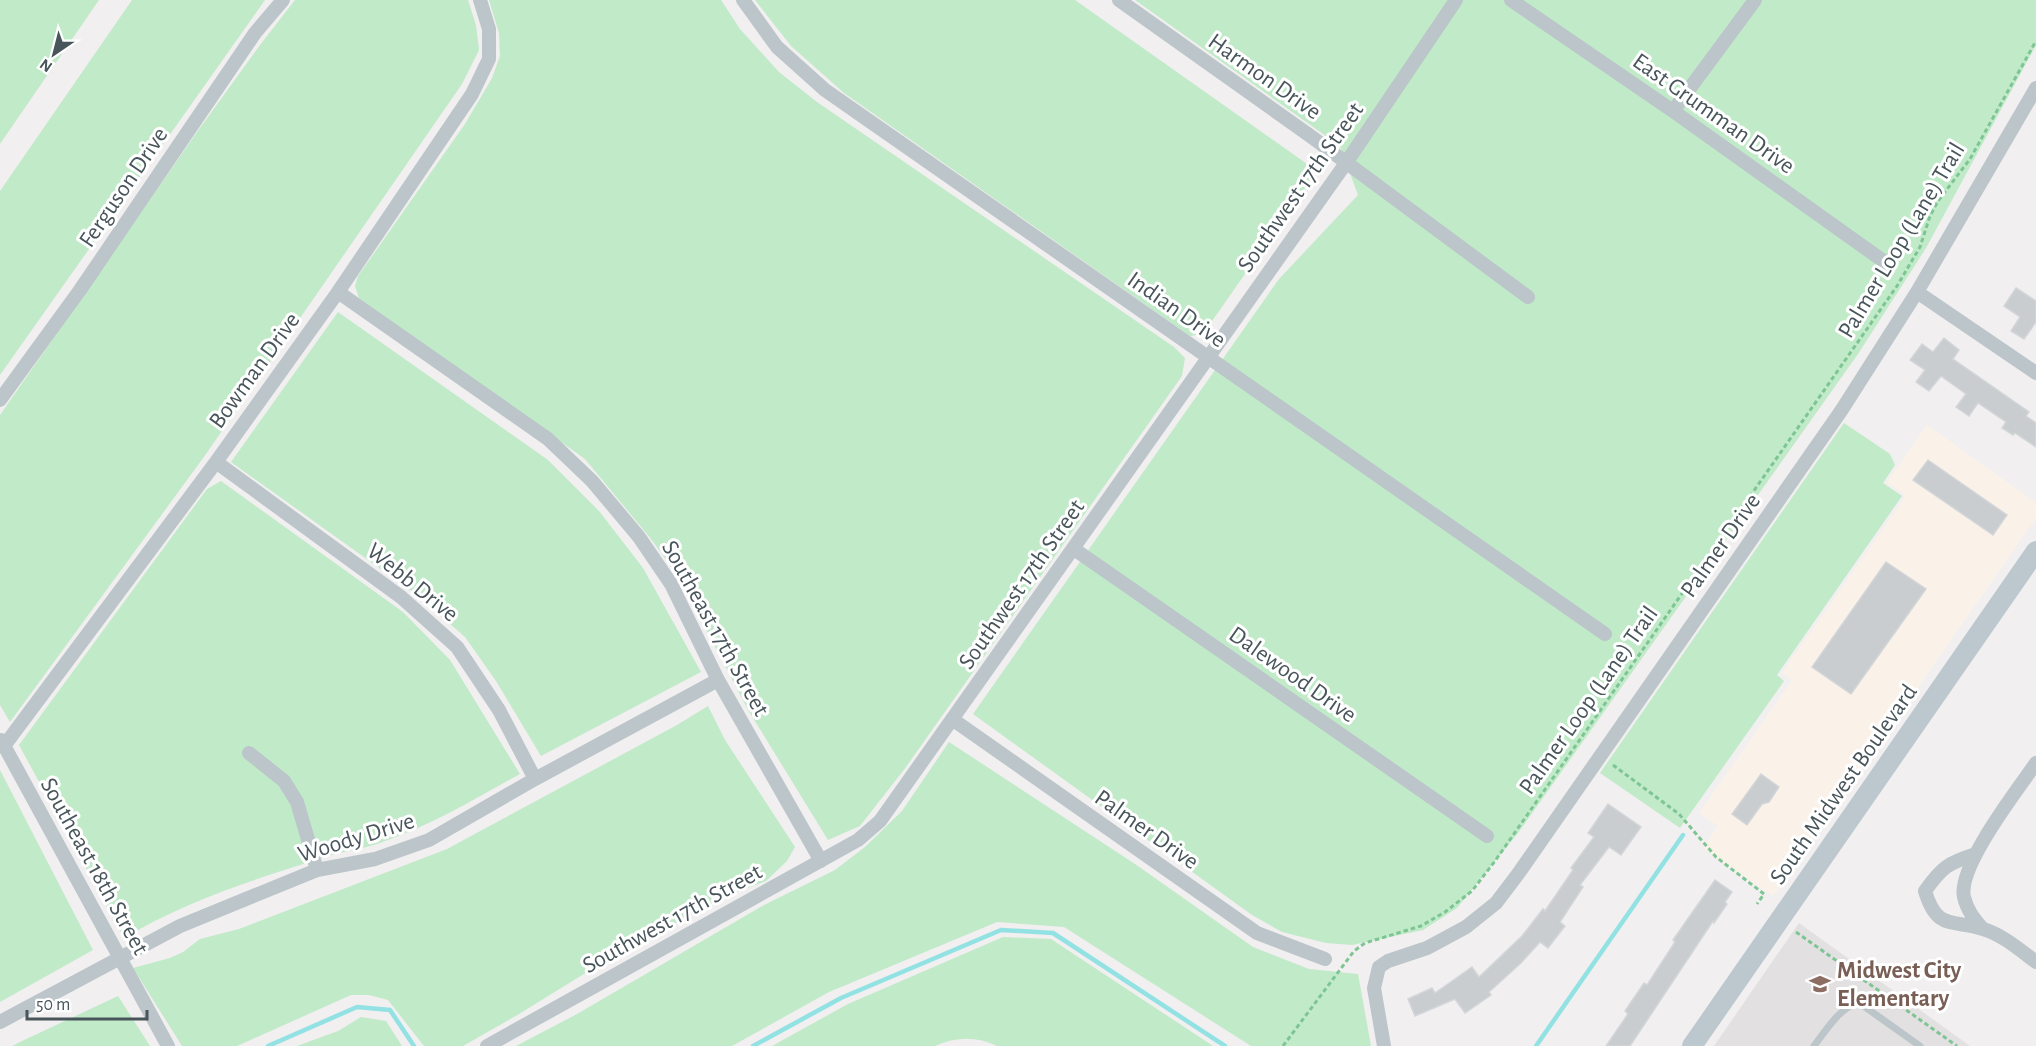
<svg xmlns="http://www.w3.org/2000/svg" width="2036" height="1046" viewBox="0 0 2036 1046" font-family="'Alegreya Sans',sans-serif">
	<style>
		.commercial { fill: #faf2e9 }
		.education { fill: #e2e0e0 }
		.green { fill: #c1eac9 }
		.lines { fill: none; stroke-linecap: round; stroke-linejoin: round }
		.stream { stroke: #93e2e3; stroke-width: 4.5 }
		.building { fill: #c9cdd0; stroke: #d3d6d9; stroke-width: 1.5 }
		.path { stroke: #7dc593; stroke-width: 3; stroke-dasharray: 4.5 3; stroke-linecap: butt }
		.service { stroke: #bbc5ca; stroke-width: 7 }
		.minor { stroke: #bbc5ca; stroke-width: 14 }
		.secondary { stroke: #bcc8ce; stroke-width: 20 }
		.labels { text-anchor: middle; stroke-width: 6; stroke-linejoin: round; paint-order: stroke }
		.street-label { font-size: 24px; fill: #48555a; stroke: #fff }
		.education-label { font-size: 24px; font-weight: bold; fill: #785e54; stroke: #fff; text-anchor: start }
	</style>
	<rect width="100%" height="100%" fill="#f1efef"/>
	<path class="commercial" d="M1927,425L2036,503V518L1773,896L1703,848L1718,826L1699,813L1792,680L1782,673L1906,496L1887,482Z"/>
	<path class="education" d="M1799,923L1970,1046H1714Z"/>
	<path class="green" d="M0,0H99L0,144Z
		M132,0H265L0,375V191Z
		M295,0H468L476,25L479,50L462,84L206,454L10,722L0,705V415L197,132L260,45Z
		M489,0H721L740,29L779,72L817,102L1174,347L1185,358L1182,376L906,767L860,826L828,840L747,708L678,576L651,539L585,459L359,298L355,286L358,276L465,124L492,78L500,56L499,33Z
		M755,0H1075L1317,171L1203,334L1190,336L844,93L791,46Z
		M1135,0H2036V45L1926,248L1858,354L1518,833L1457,908L1423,930L1352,945L1326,943L1282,932L1252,915L973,714L1279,279L1358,195L1340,146Z
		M338,312L548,460L599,511L643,568L701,672L541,756L496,681L465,637L417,595L231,462Z
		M1844,423L1890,454L1895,465L1883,483L1902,496L1777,675L1784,681L1680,828L1600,773Z
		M221,481L403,612L450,660L520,774C476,798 432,825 385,841C368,848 349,850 332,855C261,877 187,900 124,938L19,745L207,489Z
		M708,706L725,740L795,847L787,861L766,881L735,893L626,948L519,1014L463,1046H424L388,1000L369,995H351L237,1046H182L133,968L170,958L183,952L200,939L239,929L447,849L677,725Z
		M949,742L1135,864L1253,947L1309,969L1358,974L1371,1046H1251L1064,927L997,922L829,992L732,1046H516L577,1014L764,905L835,870L865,847L902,811Z
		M0,770L93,950L0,1002Z
		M1003,937L1051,939L1213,1046H997C976,1036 956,1037 935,1046H772L848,1004Z
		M118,996L150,1046H12L20,1042Z
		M361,1017L386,1021L402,1046H297L338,1031Z"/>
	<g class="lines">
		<path class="stream" d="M268,1046L357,1007L390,1010L414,1046
			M753,1046L841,998L1001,930L1053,933L1225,1046
			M1536,1046L1683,835"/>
	</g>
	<path class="building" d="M2016,288L2036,301V322L2024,339L2011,331L2020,317L2004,306Z
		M1944,338L1959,350L1953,359L2029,412L2026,416L2036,423V447L2015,433L2013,435L2002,428L2006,422L1978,403L1969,416L1956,407L1966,394L1941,376L1929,391L1916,382L1925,370L1910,360L1922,344L1933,352Z
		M1928,460L2007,515L1993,535L1913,480Z
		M1886,562L1926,589L1851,694L1812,667Z
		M1761,774L1779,787L1769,802L1762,804L1747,825L1732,814Z
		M1608,804L1641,827L1621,855L1609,847L1580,885L1583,887L1560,922L1565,926L1548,948L1540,942L1521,963L1489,992L1491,995L1465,1013L1455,999L1415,1016L1408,999L1432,988L1435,993L1472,967L1479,977L1522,936L1543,909L1545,911L1573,870L1571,868L1594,837L1588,833Z
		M1715,880L1732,892L1725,902L1727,904L1714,923L1713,921L1630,1046H1606L1628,1014L1625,1011L1644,983L1647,985L1675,942L1673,940Z"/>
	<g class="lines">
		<path class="path" d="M1613,765L1679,814L1716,857L1764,894L1757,904
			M1796,932L1957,1046
			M1283,1046L1354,951L1365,943L1421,926L1445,912L1472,891L1495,861L1897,286L1920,247L1930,216L1938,201L1970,159L2036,41"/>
		<path class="service" d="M1814,1046C1826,1030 1839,1009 1858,1002L1920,1046"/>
		<path class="minor" d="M743,0L777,47L825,90L1605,634
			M1119,0L1309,135L1528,297
			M1511,0L1673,111L1889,265
			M1673,111L1755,0
			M338,292L548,439L592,481L639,537L671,584L718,680L821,861
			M1917,292L2036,373
			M0,400L80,290L255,33L283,0
			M216,462L401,597L457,647L499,710L535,779
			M1074,549L1487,836
			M952,719L1257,933L1325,959
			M1,740L168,1046
			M4,746L216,462L338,292L472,94L489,59V29L480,0
			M249,753L284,781L297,802L317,870
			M1976,854C1948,863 1942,867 1925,891C1937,931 1952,919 1983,929C2003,935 2020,950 2036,962
			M1983,929C1974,919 1967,910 1964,897C1957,867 2018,789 2036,763
			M0,1022L180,926L317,870L375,859L429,840L535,779L718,680
			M487,1046L858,840L880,821L1346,163L1456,0
			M1384,1046L1374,988L1379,967L1388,961L1427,948L1466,927L1496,903L1518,874L1841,411L1917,292L2036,88"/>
		<path class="secondary" d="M1692,1046L2036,551"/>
	</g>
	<defs>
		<symbol id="school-bare" viewBox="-9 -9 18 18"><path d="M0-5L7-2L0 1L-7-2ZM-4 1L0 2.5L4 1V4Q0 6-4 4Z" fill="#8d6e63" stroke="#fff" stroke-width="2.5" paint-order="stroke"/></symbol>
	</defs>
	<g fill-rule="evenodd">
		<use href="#school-bare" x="1805" y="969" width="30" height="30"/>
	</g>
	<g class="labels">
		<g class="street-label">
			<text transform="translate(1265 76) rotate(35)" y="8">Harmon Drive</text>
			<text transform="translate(1714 113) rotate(35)" y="8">East Grumman Drive</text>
			<text transform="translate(123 187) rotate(-56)" y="8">Ferguson Drive</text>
			<text transform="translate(1300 187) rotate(-55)" y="8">Southwest 17th Street</text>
			<text transform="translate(1901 240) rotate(-59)" y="8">Palmer Loop (Lane) Trail</text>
			<text transform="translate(1177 309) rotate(35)" y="8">Indian Drive</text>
			<text transform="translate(254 370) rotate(-54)" y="8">Bowman Drive</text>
			<text transform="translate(1720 545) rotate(-55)" y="8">Palmer Drive</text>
			<text transform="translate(413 582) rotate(39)" y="8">Webb Drive</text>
			<text transform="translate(1021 584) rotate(-55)" y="8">Southwest 17th Street</text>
			<text transform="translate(716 628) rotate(61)" y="8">Southeast 17th Street</text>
			<text transform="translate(1293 674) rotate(35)" y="8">Dalewood Drive</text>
			<text transform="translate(1588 700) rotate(-55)" y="8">Palmer Loop (Lane) Trail</text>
			<text transform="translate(1843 784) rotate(-55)" y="8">South Midwest Boulevard</text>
			<text transform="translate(1147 829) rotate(35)" y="8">Palmer Drive</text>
			<text transform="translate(356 837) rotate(-17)" y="8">Woody Drive</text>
			<text transform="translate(95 866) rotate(61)" y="8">Southeast 18th Street</text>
			<text transform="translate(672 918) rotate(-29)" y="8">Southwest 17th Street</text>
		</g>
		<g class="education-label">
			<text x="1837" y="978">Midwest City<tspan x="1837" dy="28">Elementary</tspan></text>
		</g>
	</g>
	<g transform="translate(54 54) rotate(215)" stroke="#ffffff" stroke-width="4.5" paint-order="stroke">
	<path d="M0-4.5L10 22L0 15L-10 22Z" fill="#48555a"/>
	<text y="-9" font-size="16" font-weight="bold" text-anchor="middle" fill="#48555a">N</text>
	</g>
	<path d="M27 1010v9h120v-9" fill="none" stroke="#48555a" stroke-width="3"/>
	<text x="36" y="1010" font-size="18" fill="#48555a" stroke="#ffffff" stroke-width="4.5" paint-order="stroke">50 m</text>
</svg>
